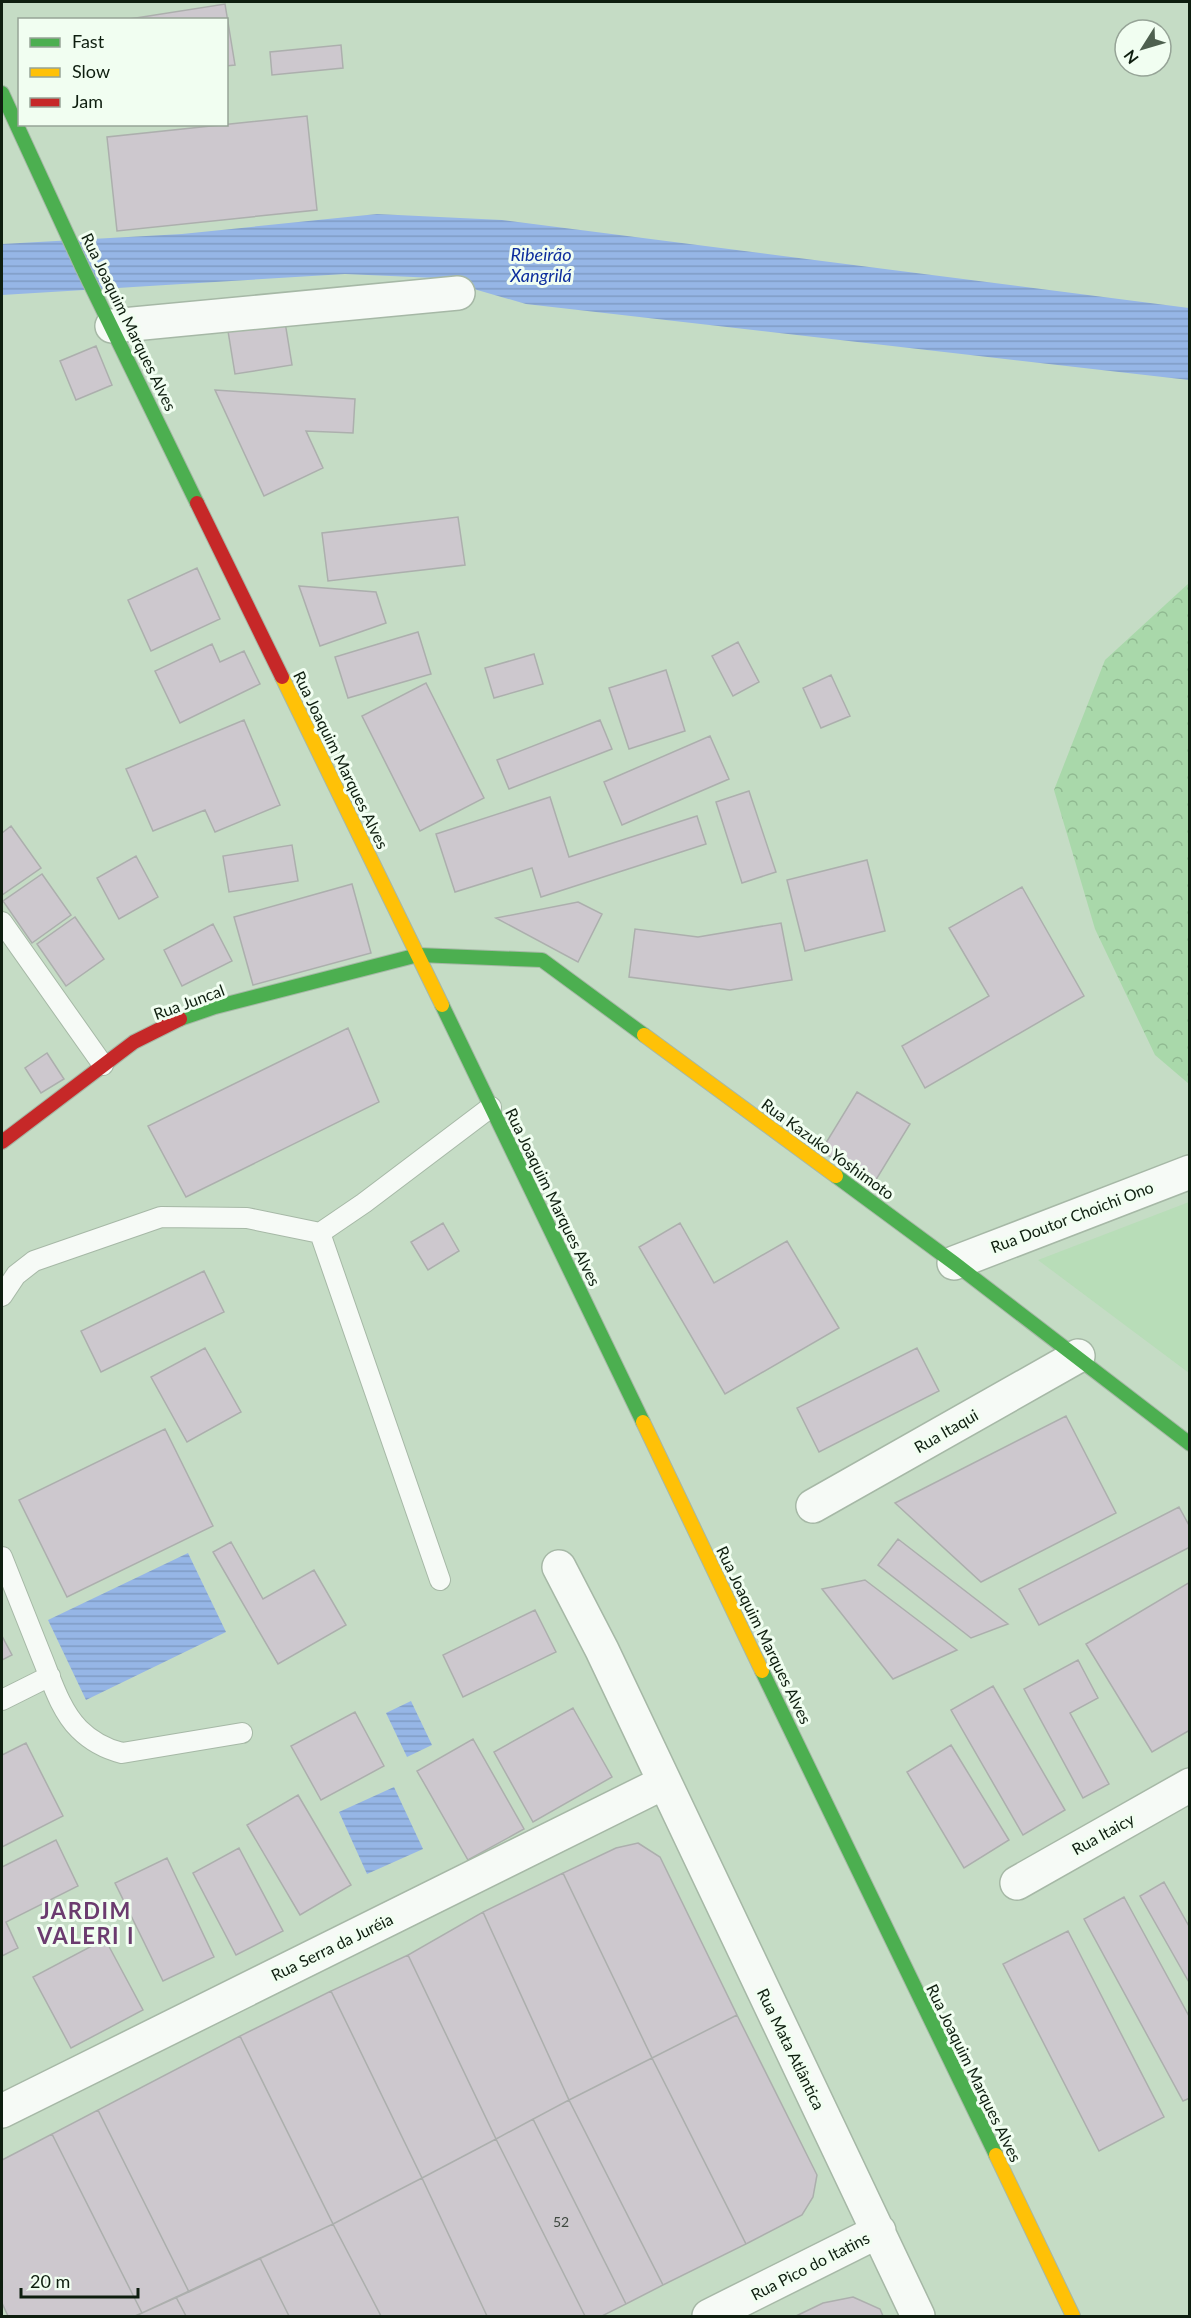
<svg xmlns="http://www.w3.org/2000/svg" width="1191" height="2318" viewBox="0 0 1191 2318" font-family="Lato,sans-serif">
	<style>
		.built { fill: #b8ddb8 }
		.forest { fill: url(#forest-crowns) }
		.water { fill: url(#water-rules) }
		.building { fill: #cdc8ce; stroke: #acafad; stroke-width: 1.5 }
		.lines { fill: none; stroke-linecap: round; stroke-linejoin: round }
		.lane-casing { stroke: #a6b8a6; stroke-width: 22 }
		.street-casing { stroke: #a6b8a6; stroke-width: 36 }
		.fast-casing { stroke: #a6b8a6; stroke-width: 16 }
		.slow-casing { stroke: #a6b8a6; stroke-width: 16 }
		.jam-casing { stroke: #a6b8a6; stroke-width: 16 }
		.lane { stroke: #f6faf6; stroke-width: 20 }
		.street { stroke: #f6faf6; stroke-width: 33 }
		.fast { stroke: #4caf50; stroke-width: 14 }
		.slow { stroke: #ffc107; stroke-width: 14 }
		.jam { stroke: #c62828; stroke-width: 14 }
		.labels { text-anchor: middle; stroke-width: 6; stroke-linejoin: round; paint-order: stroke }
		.number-label { font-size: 14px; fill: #3e483f }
		.street-label { font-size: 16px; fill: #0e1e0f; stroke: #f1fef1 }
		.water-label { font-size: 18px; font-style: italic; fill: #0d2e9d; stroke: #f1fef1 }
		.district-label { font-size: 22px; font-weight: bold; letter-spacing: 1.5px; fill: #6b3b6f; stroke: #f1fef1 }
	</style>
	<defs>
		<pattern id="forest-crowns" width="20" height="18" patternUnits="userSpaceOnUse" patternTransform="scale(1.5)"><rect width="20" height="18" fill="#a9d8aa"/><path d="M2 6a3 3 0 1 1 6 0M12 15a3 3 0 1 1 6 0" fill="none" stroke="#90b991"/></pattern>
		<pattern id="water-rules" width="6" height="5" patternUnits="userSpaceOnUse" patternTransform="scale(1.5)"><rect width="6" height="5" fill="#96b6e6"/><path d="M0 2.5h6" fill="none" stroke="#809cc4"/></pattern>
	</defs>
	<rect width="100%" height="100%" fill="#c5dcc5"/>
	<path class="built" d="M1189,1202V1373L1038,1260Z"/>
	<path class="forest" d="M1189,583V1084L1155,1055L1095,929L1054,790L1105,660Z"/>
	<path class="water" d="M377,214L502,220L1189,308V380L526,304L436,278L345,274L2,295V244L182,234Z
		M188,1553L226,1632L86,1700L48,1620Z
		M411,1701L432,1745L407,1757L386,1713Z
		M394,1787L423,1849L367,1874L339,1812Z"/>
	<path class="building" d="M225,4L235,65L226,66V20H123Z
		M341,45L343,68L272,75L270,52Z
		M307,116L317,210L117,231L107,137Z
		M285,322L292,365L235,374L228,331Z
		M96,346L112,385L76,400L60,361Z
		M215,390L355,399L353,433L306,431L323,468L264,496Z
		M458,517L465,565L328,581L322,533Z
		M197,568L220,619L151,651L128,600Z
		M299,586L376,592L386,623L320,646Z
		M418,632L431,674L348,698L335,657Z
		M738,642L759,682L733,696L712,656Z
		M212,644L220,662L244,651L260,684L180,723L155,671Z
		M534,654L543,684L494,698L485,668Z
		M666,670L685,731L629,749L609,688Z
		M831,675L850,716L821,728L803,688Z
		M426,683L484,798L420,831L362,716Z
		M244,720L280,805L215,832L205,810L153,831L126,769Z
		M600,720L612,749L509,789L497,760Z
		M710,736L729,779L622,825L604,782Z
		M749,791L776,872L742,883L716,802Z
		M550,797L569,857L697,816L706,844L541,897L532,868L455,892L436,834Z
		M11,826L41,868L2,895V833Z
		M292,845L298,881L229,892L223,856Z
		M136,856L158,897L119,919L97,878Z
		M867,860L885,931L805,951L787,880Z
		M42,874L71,915L32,943L3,901Z
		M352,884L371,953L253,985L234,917Z
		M1022,887L1084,996L925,1088L902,1046L989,996L949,928Z
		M578,902L602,914L578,962L496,918Z
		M75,917L104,959L66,986L37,944Z
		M781,923L792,980L730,990L629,977L635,929L698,937Z
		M213,924L232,961L182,986L164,950Z
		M348,1028L379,1102L186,1197L148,1126Z
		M47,1053L64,1079L41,1093L25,1068Z
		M857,1092L910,1124L874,1183L821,1151Z
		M443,1223L459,1251L428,1270L411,1242Z
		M680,1223L714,1283L787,1241L839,1328L725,1394L639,1247Z
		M204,1271L224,1312L101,1372L81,1331Z
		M205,1348L241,1412L187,1442L151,1377Z
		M917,1348L939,1391L819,1452L797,1408Z
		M1066,1416L1116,1513L981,1582L895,1503Z
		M165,1429L213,1526L67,1597L19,1500Z
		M1179,1507L1190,1527V1547L1039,1625L1019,1589Z
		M898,1539L1008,1624L971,1638L878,1565Z
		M231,1542L263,1599L314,1570L346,1625L278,1664L213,1552Z
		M865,1580L957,1650L893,1679L822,1589Z
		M1190,1582V1730L1152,1752L1086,1644Z
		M535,1610L556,1652L463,1697L443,1655Z
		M2,1636L12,1655L2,1660Z
		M1078,1660L1098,1698L1070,1713L1109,1784L1083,1798L1024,1689Z
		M993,1686L1065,1810L1023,1835L951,1710Z
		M573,1708L612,1777L533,1822L494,1752Z
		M355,1712L384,1766L321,1800L291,1746Z
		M473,1739L524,1829L468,1860L417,1771Z
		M26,1743L63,1816L2,1847V1755Z
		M951,1745L1009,1840L964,1868L907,1772Z
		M298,1795L351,1885L300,1915L247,1825Z
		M56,1840L78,1886L6,1922L18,1948L2,1956V1867Z
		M638,1843L660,1857L737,2015L652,2058L563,1873L616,1848Z
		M239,1848L283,1931L236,1955L193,1873Z
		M167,1858L214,1957L163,1981L115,1883Z
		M563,1873L652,2058L569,2100L483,1912Z
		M1164,1882L1190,1928V1984L1140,1896Z
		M1124,1897L1190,2018V2098L1183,2101L1084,1919Z
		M483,1912L569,2100L496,2139L408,1955Z
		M1068,1931L1164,2117L1099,2151L1003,1964Z
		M105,1939L143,2010L71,2048L33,1977Z
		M408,1955L496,2139L422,2178L331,1991Z
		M331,1991L422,2178L333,2224L240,2036Z
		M737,2015L817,2175L813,2197L802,2215L746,2244L652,2058Z
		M240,2036L333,2224L189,2292L98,2110Z
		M652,2058L746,2244L663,2285L569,2100Z
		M569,2100L663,2285L626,2304L533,2119Z
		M98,2110L189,2292L142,2313L52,2134Z
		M533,2119L626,2304L602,2316H585L496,2139Z
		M52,2134L142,2313L135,2316H8L2,2303V2160Z
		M496,2139L585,2316H487L422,2178Z
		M422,2178L487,2316H381L333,2224Z
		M333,2224L381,2316H289L260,2258Z
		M260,2258L289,2316H186L176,2297Z
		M176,2297L186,2316H136L142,2313Z
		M853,2297L880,2309L883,2316H796L823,2303Z"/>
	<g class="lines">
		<defs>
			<path id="lane" d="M2,922L103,1065
				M320,1233L440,1580
				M2,1296L16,1275L34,1261L161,1217L247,1218L320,1233L364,1203L491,1107
				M2,1557C15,1590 28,1623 41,1655C51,1679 60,1710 79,1729C91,1741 106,1749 122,1753L242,1733
				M2,1700L50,1676"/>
			<path id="street" d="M112,326L458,293
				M954,1263L1190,1172
				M813,1506L1078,1356
				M559,1567L602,1650L918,2316
				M1017,1883L1190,1785
				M2,2111L663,1783
				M709,2316L879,2231"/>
			<path id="fast" d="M2,93L83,269L197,503
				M442,1005L643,1422
				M180,1019L215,1007L418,955L542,960L644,1035
				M836,1176L954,1263L1190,1444
				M762,1671L996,2155"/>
			<path id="slow" d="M282,677L442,1005
				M644,1035L836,1176
				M643,1422L762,1671
				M996,2155L1073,2316"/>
			<path id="jam" d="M197,503L282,677
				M2,1142L134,1042L180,1019"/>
		</defs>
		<use href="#lane" class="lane-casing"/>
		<use href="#street" class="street-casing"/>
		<use href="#fast" class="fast-casing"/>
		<use href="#slow" class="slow-casing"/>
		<use href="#jam" class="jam-casing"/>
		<use href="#lane" class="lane"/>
		<use href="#street" class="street"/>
		<use href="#fast" class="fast"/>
		<use href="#slow" class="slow"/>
		<use href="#jam" class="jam"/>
	</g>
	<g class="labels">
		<g class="number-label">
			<text x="561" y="2227">52</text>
		</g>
		<g class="street-label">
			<text transform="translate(129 322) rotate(64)" y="6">Rua Joaquim Marques Alves</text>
			<text transform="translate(341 760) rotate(64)" y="6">Rua Joaquim Marques Alves</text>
			<text transform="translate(189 1002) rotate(-20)" y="6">Rua Juncal</text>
			<text transform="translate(828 1149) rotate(36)" y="6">Rua Kazuko Yoshimoto</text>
			<text transform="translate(553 1197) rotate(64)" y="6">Rua Joaquim Marques Alves</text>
			<text transform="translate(1072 1217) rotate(-21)" y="6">Rua Doutor Choichi Ono</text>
			<text transform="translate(946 1431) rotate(-30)" y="6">Rua Itaqui</text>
			<text transform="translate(764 1635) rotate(64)" y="6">Rua Joaquim Marques Alves</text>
			<text transform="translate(1103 1834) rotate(-29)" y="6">Rua Itaicy</text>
			<text transform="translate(332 1947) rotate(-26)" y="6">Rua Serra da Juréia</text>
			<text transform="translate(791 2049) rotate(64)" y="6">Rua Mata Atlântica</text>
			<text transform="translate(974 2073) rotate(64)" y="6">Rua Joaquim Marques Alves</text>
			<text transform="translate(810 2266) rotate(-27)" y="6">Rua Pico do Itatins</text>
		</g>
		<g class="water-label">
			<text x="541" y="261">Ribeirão<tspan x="541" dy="21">Xangrilá</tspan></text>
		</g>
		<g class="district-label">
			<text x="86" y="1919">JARDIM<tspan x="86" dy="25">VALERI I</tspan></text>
		</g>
	</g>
	<rect width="1191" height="2318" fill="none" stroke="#0e1e0f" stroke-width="6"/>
	<rect x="18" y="18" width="210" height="108" fill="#f1fef1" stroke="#96a497" stroke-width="1.5"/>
	<rect x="30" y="38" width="30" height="9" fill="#4caf50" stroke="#96a497" stroke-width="1.5"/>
	<text x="72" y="48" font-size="18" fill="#0e1e0f">Fast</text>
	<rect x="30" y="68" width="30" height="9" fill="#ffc107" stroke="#96a497" stroke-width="1.5"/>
	<text x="72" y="78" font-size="18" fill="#0e1e0f">Slow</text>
	<rect x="30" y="98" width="30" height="9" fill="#c62828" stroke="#96a497" stroke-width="1.5"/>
	<text x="72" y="108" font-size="18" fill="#0e1e0f">Jam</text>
	<g transform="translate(1143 48) rotate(233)"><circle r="28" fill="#f1fef1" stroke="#96a497" stroke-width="1.5"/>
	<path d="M0-4.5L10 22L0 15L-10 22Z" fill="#4e604f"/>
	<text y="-9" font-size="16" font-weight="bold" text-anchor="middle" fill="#0e1e0f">N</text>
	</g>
	<path d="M21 2288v9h117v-9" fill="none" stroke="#0e1e0f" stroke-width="3"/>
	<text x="30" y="2288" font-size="18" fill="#0e1e0f" stroke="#f1fef1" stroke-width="4.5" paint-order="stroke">20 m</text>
</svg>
